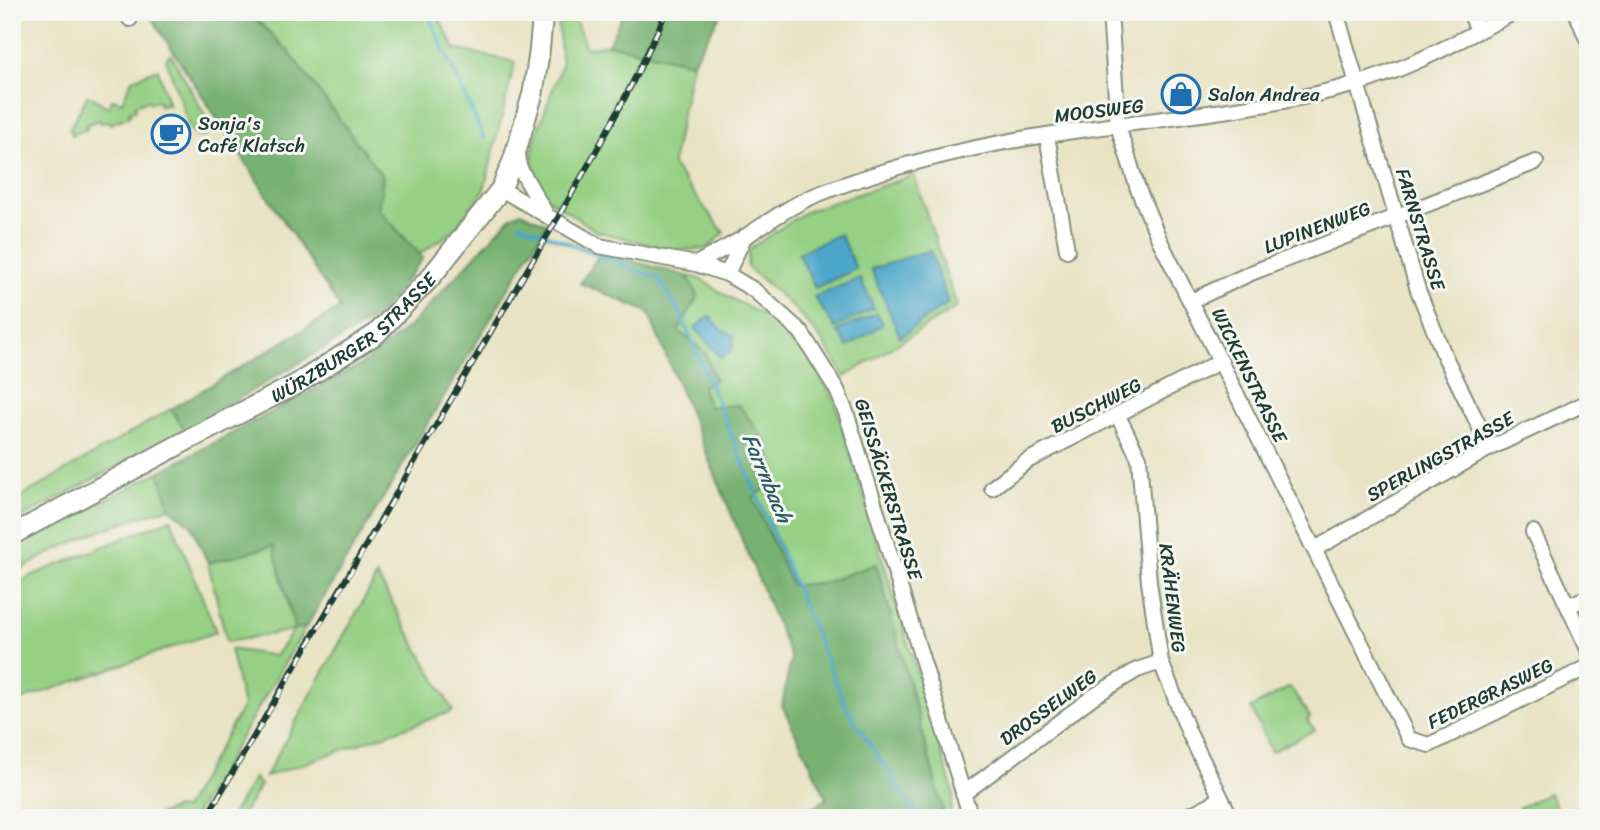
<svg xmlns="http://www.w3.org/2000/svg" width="1600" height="830" viewBox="0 0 1600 830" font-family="Sriracha,sans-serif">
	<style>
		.green { fill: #96d084; stroke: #5a865c; stroke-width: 2 }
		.forest { fill: #78b272; stroke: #4c7853; stroke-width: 2 }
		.water { fill: #4ba6c9; stroke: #35727e; stroke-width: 2 }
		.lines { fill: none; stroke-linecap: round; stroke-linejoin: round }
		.stream { stroke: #4ba6c9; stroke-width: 3.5 }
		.minor-casing { stroke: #84907c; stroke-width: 18 }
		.tertiary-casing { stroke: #84907c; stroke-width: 23 }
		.minor { stroke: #fff; stroke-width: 14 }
		.tertiary { stroke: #fff; stroke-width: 19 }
		.rail-casing { stroke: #1f3d34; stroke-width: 6 }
		.rail { stroke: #f6f6f2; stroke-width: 3.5; stroke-dasharray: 10; stroke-linecap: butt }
		.labels { text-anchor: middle; stroke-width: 6; stroke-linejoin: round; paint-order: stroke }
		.poi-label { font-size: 19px; fill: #1f3d34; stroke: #f6f6f2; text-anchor: start }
		.street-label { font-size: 19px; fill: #1f3d34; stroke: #f6f6f2 }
		.water-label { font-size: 21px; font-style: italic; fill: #2c5c61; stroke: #f6f6f2 }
	</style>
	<rect width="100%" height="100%" fill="#f6f6f2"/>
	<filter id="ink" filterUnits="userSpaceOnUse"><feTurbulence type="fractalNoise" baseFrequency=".0143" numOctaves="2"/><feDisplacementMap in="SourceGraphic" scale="14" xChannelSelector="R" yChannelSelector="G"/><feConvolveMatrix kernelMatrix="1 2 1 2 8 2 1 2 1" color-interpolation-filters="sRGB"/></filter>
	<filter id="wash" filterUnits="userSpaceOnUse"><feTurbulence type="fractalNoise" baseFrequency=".00686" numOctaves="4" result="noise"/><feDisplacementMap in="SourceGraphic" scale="28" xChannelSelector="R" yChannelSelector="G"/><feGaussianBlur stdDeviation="1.57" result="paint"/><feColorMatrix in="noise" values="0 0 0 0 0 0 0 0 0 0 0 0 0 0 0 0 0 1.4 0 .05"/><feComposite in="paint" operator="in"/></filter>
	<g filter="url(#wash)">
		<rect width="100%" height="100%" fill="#e9e3c4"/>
		<path class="green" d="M148,12H436L455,49L515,62L484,190L453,231L341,309Z
			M557,12H572L586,48L608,44L692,63L672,165L724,233L707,249L672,250L596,231L543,195L532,162L534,141L562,64Z
			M169,55L172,56L211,126L208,134L202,137L196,135L190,129L166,59Z
			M158,69L169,106L166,103L160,106L157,100L150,103L148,100L135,105L136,110L129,112L130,116L110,124L108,121L101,123L99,120L85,125L87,129L72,135L70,128L88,95L108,107L113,99L122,102L132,79Z
			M914,175L957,307L844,377C821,330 787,300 747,267L749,249L807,211Z
			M687,276C705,278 710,286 725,295C745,306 768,316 785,331C807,351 821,377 835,402L954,794L949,818H945C922,733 901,648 876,564L827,582L792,586L709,407L678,331L698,296Z
			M171,409L185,430L12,523V502Z
			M159,472L170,508C115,523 60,544 12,575V549Z
			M171,519L216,632L12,703V587L33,575Z
			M273,545L294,628L306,627L193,818H151L176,808L184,809L243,706L230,649L275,656L294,630L227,642L208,563Z
			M377,576L453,711L265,777Z
			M1290,687L1310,717L1307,720L1315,730L1271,752L1251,708Z
			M254,778L260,785L241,818H230Z
			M1549,793L1557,809L1539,818H1523L1518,808Z"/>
		<path class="forest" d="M148,12H249L289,52L383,177L378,209L423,258L377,317L185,430L171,409L340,308Z
			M624,12H722L692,63L608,44Z
			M521,212L547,224L306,627L295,629L273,546L208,563L191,525L170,508L159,472L364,363L411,325L512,216Z
			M601,252L687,276L698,295L678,331L705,352L715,379L702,387L709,407L739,405L767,443L777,480L753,498L792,586L827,582L876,564C901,648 922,733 945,818H797L827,799L782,705L791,658L648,312L580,283Z"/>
		<path class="water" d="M840,234L856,269L815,288L798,253Z
			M930,250L948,303L900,337L871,269Z
			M860,278L874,308L835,328L814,297Z
			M877,313L883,324L848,347L837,331Z
			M710,316L723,331L734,335L733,349L721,358L695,328Z"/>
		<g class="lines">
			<path class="stream" d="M427,12L484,138
				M520,224L659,279L680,313L848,711L919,818"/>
		</g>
	</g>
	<g filter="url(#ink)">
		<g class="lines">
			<defs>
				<path id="minor" d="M126,12L130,19
					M1110,12L1118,126L1138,189L1159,239L1409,739L1429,745L1588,667
					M1336,12L1418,290L1445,357L1490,448
					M1470,12L1478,31
					M1047,136L1067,250
					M518,152L519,167L545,212
					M501,189L599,246L696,264L727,274L754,290L801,332L837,390L847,415L971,818
					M696,264C712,255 728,247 743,238C767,223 789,206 816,195C874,172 938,155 1000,143C1118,120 1239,117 1356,84C1412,68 1464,38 1515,12
					M727,274L744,237
					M1191,301L1251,273L1536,162
					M1118,416L1139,458L1149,582L1161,662L1189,733L1231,818
					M992,488L1027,461L1221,361
					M1533,532L1588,649
					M1315,549L1490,448L1588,402
					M1568,606L1588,597
					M963,794L1094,696L1137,670L1161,662
					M1184,818L1221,799"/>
				<g id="tertiary">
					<path d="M1579,12L1588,35"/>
					<path id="s1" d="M12,535L182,443L297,384L376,334L430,278L501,189L513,161L533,93L539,54L543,12"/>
				</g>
			</defs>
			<use href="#minor" class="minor-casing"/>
			<use href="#tertiary" class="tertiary-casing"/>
			<use href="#minor" class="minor"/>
			<use href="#tertiary" class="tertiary"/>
			<defs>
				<path id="rail" d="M206,818C302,657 396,495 490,333C551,228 617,124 666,12"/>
			</defs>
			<use href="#rail" class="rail-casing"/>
			<use href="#rail" class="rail"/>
		</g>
	</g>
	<defs>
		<symbol id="shop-ring" viewBox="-11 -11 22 22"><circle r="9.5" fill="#f6f6f2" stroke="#1f6fb2" stroke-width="1.5"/><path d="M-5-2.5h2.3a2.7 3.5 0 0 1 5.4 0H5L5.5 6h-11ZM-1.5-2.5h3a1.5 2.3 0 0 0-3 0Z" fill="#1f6fb2"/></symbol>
		<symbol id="cafe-ring" viewBox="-11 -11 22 22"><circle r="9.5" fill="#f6f6f2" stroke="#1f6fb2" stroke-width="1.5"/><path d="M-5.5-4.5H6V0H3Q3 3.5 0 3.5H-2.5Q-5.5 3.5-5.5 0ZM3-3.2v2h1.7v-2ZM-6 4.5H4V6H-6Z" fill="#1f6fb2"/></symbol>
	</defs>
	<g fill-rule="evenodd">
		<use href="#shop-ring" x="1159" y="72" width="44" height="44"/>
		<use href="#cafe-ring" x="149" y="112" width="44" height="44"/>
	</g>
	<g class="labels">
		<g class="poi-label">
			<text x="1208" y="101">Salon Andrea</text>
			<text x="198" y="130">Sonja's<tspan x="198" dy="22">Café Klatsch</tspan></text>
		</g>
		<g class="street-label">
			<text transform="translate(1099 110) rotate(-7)" y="7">MOOSWEG</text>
			<text transform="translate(1317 227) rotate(-21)" y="7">LUPINENWEG</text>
			<text transform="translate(1421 229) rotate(73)" y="7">FARNSTRASSE</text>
			<text dy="7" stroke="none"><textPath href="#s1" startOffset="396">WÜRZBURGER STRASSE</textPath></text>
			<text transform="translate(1250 375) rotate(64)" y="7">WICKENSTRASSE</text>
			<text transform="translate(1096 405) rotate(-27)" y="7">BUSCHWEG</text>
			<text transform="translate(1440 456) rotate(-29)" y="7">SPERLINGSTRASSE</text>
			<text transform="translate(889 489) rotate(73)" y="7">GEISSÄCKERSTRASSE</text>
			<text transform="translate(1173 598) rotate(83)" y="7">KRÄHENWEG</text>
			<text transform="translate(1490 693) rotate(-26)" y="7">FEDERGRASWEG</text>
			<text transform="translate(1048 707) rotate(-36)" y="7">DROSSELWEG</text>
		</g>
		<g class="water-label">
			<text transform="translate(767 478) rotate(67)" y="7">Farrnbach</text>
		</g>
	</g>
	<rect width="1600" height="830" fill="none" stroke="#f6f6f2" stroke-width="42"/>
</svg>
